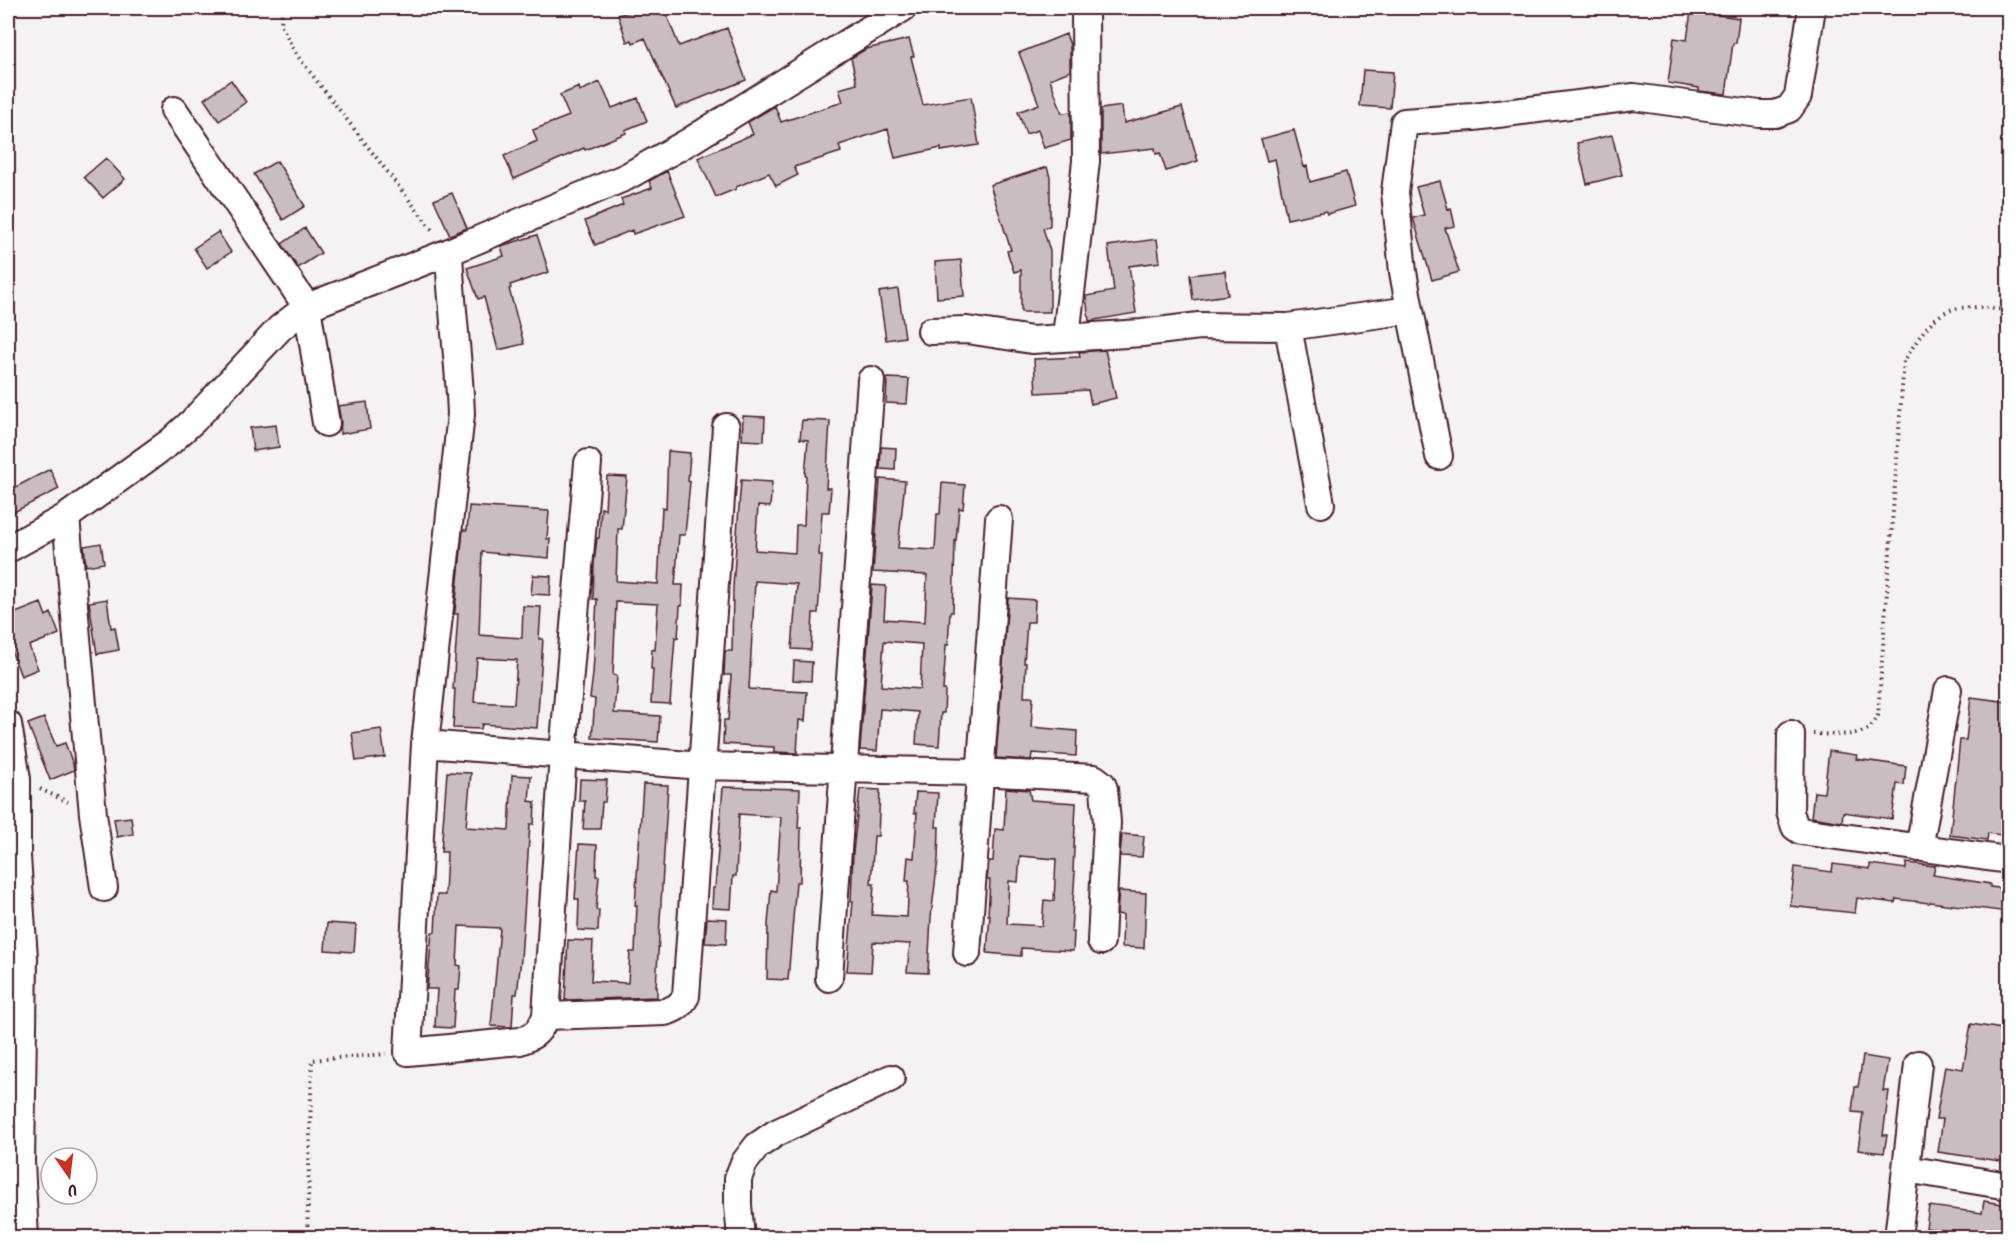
<svg xmlns="http://www.w3.org/2000/svg" width="2016" height="1245" viewBox="0 0 2016 1245" font-family="Kalam,sans-serif">
<rect width="100%" height="100%" fill="#f4f2f2"/>
<filter id="ink" filterUnits="userSpaceOnUse"><feTurbulence type="fractalNoise" baseFrequency=".0167" numOctaves="2"/><feDisplacementMap in="SourceGraphic" scale="12" xChannelSelector="R" yChannelSelector="G"/><feConvolveMatrix kernelMatrix="1 2 1 2 8 2 1 2 1" color-interpolation-filters="sRGB"/></filter>
<g filter="url(#ink)">
<path fill="#cabdc1" stroke="#4a1f2b" stroke-width="1.5" fill-rule="evenodd" d="M 641,8 L 664,8 L 679,46 L 727,28 L 746,80 L 676,108 L 645,38 L 633,43 L 632,40 L 627,42 L 618,15 Z
M 1691,11 L 1739,18 L 1736,43 L 1733,43 L 1726,94 L 1699,91 L 1699,88 L 1668,83 L 1674,38 L 1687,40 Z
M 1066,34 L 1070,45 L 1070,71 L 1050,79 L 1062,113 L 1071,112 L 1071,140 L 1044,148 L 1038,130 L 1026,134 L 1018,112 L 1039,104 L 1019,53 Z
M 909,39 L 914,56 L 911,57 L 923,105 L 971,97 L 979,145 L 941,151 L 941,148 L 895,158 L 888,129 L 839,145 L 841,152 L 794,167 L 798,175 L 776,186 L 769,173 L 736,187 L 736,189 L 716,197 L 698,158 L 753,134 L 748,122 L 775,106 L 781,122 L 843,102 L 839,89 L 857,84 L 851,58 L 866,49 Z
M 1363,70 L 1393,72 L 1390,108 L 1360,106 Z
M 231,80 L 246,102 L 219,121 L 204,99 Z
M 600,82 L 612,108 L 638,98 L 647,121 L 625,130 L 626,133 L 585,150 L 584,148 L 514,179 L 504,156 L 537,141 L 533,130 L 569,116 L 560,95 L 579,87 L 580,91 Z
M 1122,106 L 1124,123 L 1182,107 L 1198,161 L 1166,171 L 1160,153 L 1156,154 L 1155,148 L 1101,154 L 1101,109 Z
M 1294,130 L 1304,167 L 1307,166 L 1310,182 L 1346,172 L 1355,206 L 1327,214 L 1326,211 L 1287,219 L 1275,159 L 1267,161 L 1261,139 Z
M 1612,135 L 1622,175 L 1587,184 L 1577,143 Z
M 106,158 L 125,179 L 103,198 L 84,177 Z
M 277,161 L 305,206 L 283,220 L 254,174 Z
M 1047,167 L 1050,177 L 1050,226 L 1043,228 L 1050,251 L 1050,312 L 1021,312 L 1021,270 L 1014,272 L 1007,251 L 1011,250 L 990,185 Z
M 667,171 L 685,216 L 633,234 L 632,230 L 595,245 L 585,221 L 623,205 L 621,199 L 652,188 L 649,181 Z
M 1440,181 L 1448,209 L 1451,208 L 1455,226 L 1445,228 L 1459,272 L 1432,280 L 1413,218 L 1424,215 L 1416,187 Z
M 452,193 L 467,228 L 450,235 L 434,200 Z
M 305,228 L 321,253 L 298,268 L 282,244 Z
M 218,232 L 231,252 L 207,268 L 194,248 Z
M 537,235 L 549,272 L 510,285 L 511,288 L 509,289 L 524,344 L 498,350 L 484,297 L 478,299 L 467,268 L 504,256 L 501,246 Z
M 1157,239 L 1160,262 L 1129,266 L 1136,313 L 1089,321 L 1086,296 L 1114,291 L 1108,246 Z
M 961,260 L 964,296 L 937,298 L 935,262 Z
M 1225,271 L 1228,295 L 1193,300 L 1190,275 Z
M 898,289 L 905,337 L 886,340 L 879,292 Z
M 1105,350 L 1116,398 L 1091,404 L 1088,390 L 1036,393 L 1034,359 L 1080,357 L 1079,352 Z
M 887,378 L 909,379 L 907,404 L 886,403 Z
M 367,402 L 370,429 L 340,434 L 341,421 L 338,406 Z
M 743,416 L 765,417 L 764,441 L 742,440 Z
M 802,420 L 830,421 L 826,488 L 831,488 L 829,512 L 822,512 L 819,555 L 822,555 L 820,585 L 818,613 L 813,613 L 811,650 L 792,649 L 797,584 L 755,581 L 749,689 L 807,692 L 805,721 L 799,720 L 797,753 L 774,752 L 774,747 L 723,744 L 724,720 L 728,720 L 731,675 L 724,675 L 725,651 L 732,651 L 733,587 L 741,480 L 772,482 L 770,507 L 758,506 L 755,550 L 795,553 L 796,525 L 804,525 L 806,476 L 805,475 L 808,440 L 800,439 Z
M 276,425 L 279,447 L 253,451 L 250,428 Z
M 881,447 L 896,448 L 895,470 L 880,469 Z
M 668,451 L 690,453 L 688,481 L 690,482 L 685,535 L 679,535 L 675,585 L 683,585 L 682,606 L 680,606 L 678,638 L 675,637 L 670,704 L 651,703 L 653,669 L 651,669 L 652,649 L 655,650 L 658,604 L 616,602 L 613,675 L 617,676 L 614,713 L 660,716 L 658,742 L 592,738 L 595,699 L 590,698 L 593,674 L 597,599 L 593,599 L 594,563 L 597,538 L 599,538 L 601,508 L 605,509 L 607,476 L 627,477 L 622,529 L 618,529 L 616,581 L 658,584 L 662,508 L 666,509 Z
M 50,469 L 59,489 L 8,515 L 8,491 Z
M 880,479 L 905,481 L 898,548 L 935,550 L 937,514 L 940,514 L 942,483 L 965,485 L 963,509 L 959,508 L 956,541 L 955,541 L 953,612 L 950,612 L 948,645 L 946,645 L 943,690 L 945,690 L 944,713 L 941,713 L 939,746 L 916,744 L 918,712 L 880,709 L 877,751 L 860,750 L 872,585 L 886,586 L 884,619 L 925,622 L 927,575 L 873,572 ZM 884,641 L 922,644 L 920,689 L 881,686 Z
M 469,506 L 549,511 L 547,539 L 550,539 L 549,558 L 482,552 L 479,635 L 522,638 L 523,606 L 541,607 L 539,639 L 543,639 L 537,728 L 482,724 L 481,729 L 453,728 L 455,689 L 453,689 L 458,614 L 454,614 L 455,611 L 463,530 L 467,530 ZM 477,658 L 517,660 L 514,704 L 474,702 Z
M 101,543 L 104,563 L 86,566 L 84,546 Z
M 533,575 L 551,576 L 550,595 L 531,594 Z
M 1008,598 L 1035,600 L 1034,622 L 1027,622 L 1024,663 L 1026,663 L 1024,697 L 1033,697 L 1031,727 L 1077,731 L 1076,756 L 1032,753 L 1031,760 L 996,758 Z
M 107,599 L 111,628 L 115,627 L 119,650 L 97,654 L 89,602 Z
M 41,603 L 46,616 L 51,613 L 59,634 L 29,646 L 38,669 L 21,676 L 8,642 L 8,616 Z
M 794,661 L 812,662 L 811,681 L 793,680 Z
M 1971,697 L 2008,702 L 2008,836 L 1988,833 L 1987,840 L 1950,835 L 1960,740 L 1966,740 Z
M 44,718 L 56,746 L 65,743 L 73,764 L 74,770 L 50,780 L 28,724 Z
M 381,729 L 385,757 L 356,761 L 352,733 Z
M 1829,751 L 1857,755 L 1856,759 L 1906,766 L 1904,785 L 1897,784 L 1892,819 L 1843,812 L 1842,822 L 1811,817 L 1814,792 L 1824,793 Z
M 447,772 L 471,773 L 466,827 L 509,830 L 512,775 L 531,776 L 529,801 L 535,802 L 534,824 L 530,824 L 521,959 L 517,994 L 514,994 L 512,1027 L 491,1026 L 500,928 L 459,926 L 457,965 L 461,966 L 459,990 L 455,990 L 453,1028 L 435,1027 L 437,989 L 427,989 L 432,932 L 435,932 L 437,895 L 445,895 L 447,852 L 441,852 Z
M 580,779 L 607,780 L 605,802 L 602,802 L 600,829 L 583,829 L 585,801 L 579,801 Z
M 643,784 L 668,785 L 656,987 L 657,987 L 657,997 L 565,1000 L 568,940 L 593,941 L 591,981 L 628,983 L 630,952 L 635,952 L 637,906 L 635,906 Z
M 723,787 L 800,789 L 798,828 L 801,828 L 800,882 L 796,882 L 788,980 L 767,979 L 768,924 L 771,890 L 776,891 L 781,817 L 739,814 L 736,876 L 733,876 L 731,909 L 712,908 L 713,888 L 715,888 Z
M 1006,788 L 1029,790 L 1031,800 L 1076,803 L 1073,871 L 1075,872 L 1071,932 L 1074,932 L 1073,951 L 1021,948 L 1021,956 L 987,953 L 990,915 L 988,915 L 990,880 L 987,880 L 989,861 L 993,861 L 995,829 L 1004,830 ZM 1020,856 L 1056,859 L 1054,901 L 1044,900 L 1042,926 L 1007,924 L 1009,881 L 1018,882 Z
M 860,789 L 880,790 L 878,836 L 874,836 L 871,884 L 874,884 L 872,915 L 907,917 L 909,881 L 906,881 L 908,857 L 914,858 L 917,813 L 914,813 L 916,792 L 938,793 L 936,827 L 939,827 L 938,859 L 931,917 L 928,973 L 907,972 L 910,944 L 873,942 L 871,972 L 847,971 L 853,901 L 851,901 L 853,852 Z
M 131,817 L 133,834 L 117,837 L 114,819 Z
M 1122,834 L 1144,836 L 1142,857 L 1120,856 Z
M 579,844 L 597,845 L 596,876 L 599,876 L 596,910 L 599,910 L 598,931 L 578,930 L 579,899 L 575,899 Z
M 1906,863 L 1935,866 L 1933,875 L 1990,884 L 1990,887 L 2008,889 L 2008,912 L 1930,902 L 1929,903 L 1896,899 L 1895,903 L 1857,898 L 1855,913 L 1790,906 L 1795,867 L 1832,872 L 1833,864 L 1870,869 L 1870,864 L 1906,869 Z
M 1119,891 L 1146,893 L 1144,948 L 1122,947 L 1123,915 L 1117,914 Z
M 707,918 L 727,919 L 726,944 L 705,943 Z
M 327,923 L 356,925 L 354,952 L 325,950 Z
M 1971,1024 L 2008,1030 L 2008,1149 L 2007,1162 L 1938,1152 L 1943,1119 L 1936,1119 L 1945,1066 L 1963,1069 Z
M 1863,1056 L 1888,1060 L 1883,1091 L 1889,1091 L 1883,1135 L 1887,1135 L 1884,1153 L 1858,1150 L 1863,1113 L 1852,1112 L 1855,1087 L 1858,1087 Z
M 1984,1201 L 2008,1205 L 2008,1238 L 1977,1238 L 1978,1235 L 1926,1228 L 1929,1206 L 1982,1213 Z"/>
<g fill="none" stroke-linecap="round" stroke-linejoin="round">
<g stroke="#4a1f2b" stroke-width="30">
<path id="minor" d="M 174,110 L 307,307 L 326,423
M 449,252 C 451,306 459,360 461,414 L 425,744 L 408,1052 L 520,1041 C 535,1036 540,1031 546,1016 L 563,754 L 588,463
M 1410,310 L 1439,456
M 1288,327 L 1321,504
M 931,331 L 967,330 L 1032,340 L 1142,333 L 1199,326 L 1288,327 L 1410,310 L 1403,272 L 1395,192 L 1404,122 L 1473,117 L 1634,97 L 1759,114 L 1775,114 L 1789,109 L 1798,96 L 1812,8
M 1066,337 L 1086,161 L 1085,8
M 66,517 L 93,814 L 104,888
M 8,549 L 66,517 L 170,442 L 193,421 L 280,328 L 307,307 L 449,252 L 626,177 L 690,141 L 903,8
M 8,724 L 17,779 L 17,857 L 24,958 L 21,1162 L 25,1238
M 1791,734 L 1790,812 L 1795,827 L 1801,831 L 2008,860
M 425,744 L 702,766 L 979,772 L 1094,778 L 1102,784 L 1104,789 L 1107,822 L 1101,941
M 1919,848 L 1948,690
M 967,953 L 999,519
M 829,978 L 871,380
M 546,1016 L 665,1012 C 676,1009 681,1005 686,996 L 726,427
M 1906,1169 L 2008,1186
M 741,1238 L 738,1205 L 738,1178 L 744,1163 L 757,1146 L 776,1133 L 891,1078
M 1898,1238 L 1918,1064"/>
</g>
<path stroke="#4a1f2b" stroke-width="4" stroke-dasharray="1.5 4.5" stroke-linecap="butt" d="M 282,8 L 281,25 L 296,54 L 434,232
M 1813,734 C 1829,734 1851,737 1866,730 C 1872,727 1875,721 1878,715 L 1904,361 C 1918,340 1932,310 1961,308 C 1976,306 1993,309 2008,310
M 40,789 L 68,802
M 307,1238 L 312,1060 L 386,1054"/>
<use href="#minor" stroke="#fff" stroke-width="26"/>
</g>
</g>
<rect width="2016" height="1245" fill="none" stroke="#fff" stroke-width="30"/>
<rect x="15" y="15" width="1986" height="1215" fill="none" stroke="#4a1f2b" stroke-width="2" filter="url(#ink)"/>
<g transform="translate(69 1176) rotate(166)"><circle r="28" fill="#ffffff" stroke="#b7a5aa" stroke-width="1.5"/>
<path d="M0-4.5L10 22L0 15L-10 22Z" fill="#c8321e"/>
<text y="-9" font-size="16" font-weight="bold" text-anchor="middle" fill="#4a1f2b">U</text>
</g>
</svg>
